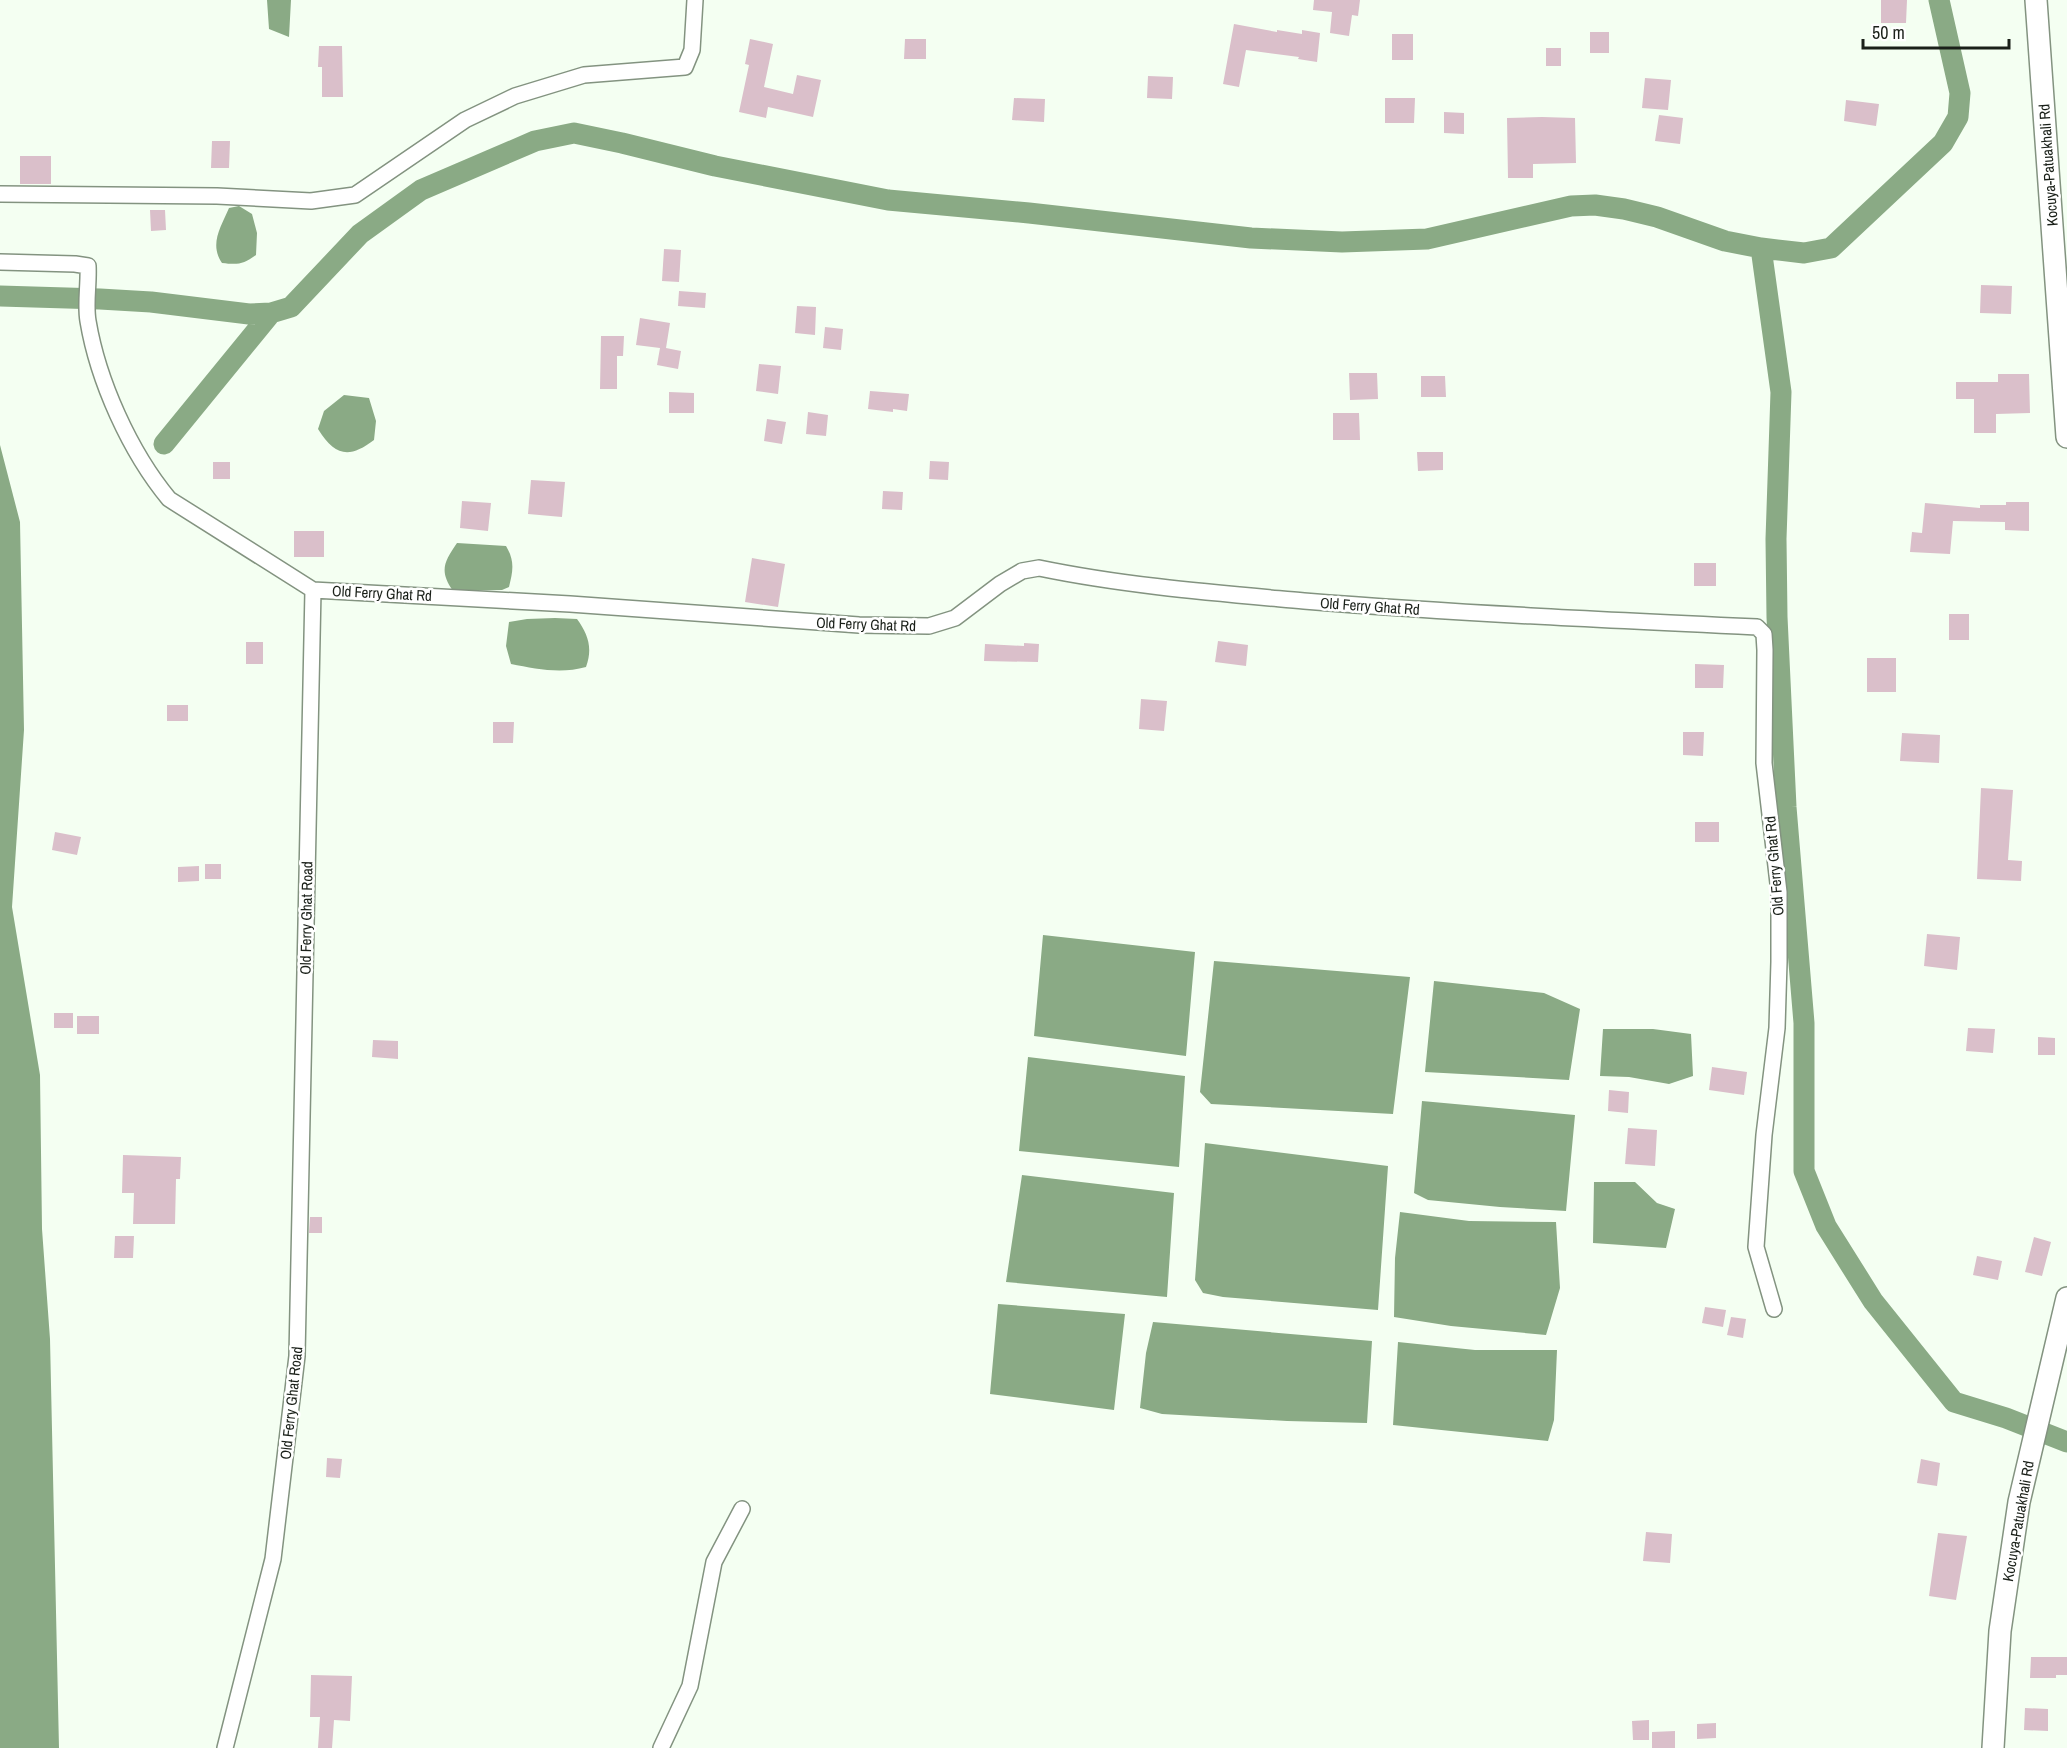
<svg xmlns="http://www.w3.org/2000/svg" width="2067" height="1748" viewBox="0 0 2067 1748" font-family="'Archivo Narrow',sans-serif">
<rect width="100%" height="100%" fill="#f4fff2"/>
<path fill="#8aaa85" d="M 267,0 L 291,0 L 289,37 L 269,29 Z
M 239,206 L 252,214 L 257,233 L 256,255 C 243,264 239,265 222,263 C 209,244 221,227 229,208 Z
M 344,395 L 369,398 L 376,421 L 374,440 C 349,459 335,456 318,429 L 324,411 Z
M 0,445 L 20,522 L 24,730 L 12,907 L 40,1075 L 42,1229 L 50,1339 L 59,1748 L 0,1748 Z
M 457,543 L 506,546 C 515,561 513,571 509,587 L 502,590 L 453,591 C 439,571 444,562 457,543 Z
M 555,618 L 577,619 C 588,634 593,648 586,667 C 561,674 536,669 511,664 L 506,646 L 509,622 L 527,619 Z
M 1043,935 L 1195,952 L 1186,1056 L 1034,1036 Z
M 1214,961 L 1410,977 L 1393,1114 L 1211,1104 L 1200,1092 Z
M 1434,981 L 1544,993 L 1580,1009 L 1569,1080 L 1425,1072 Z
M 1603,1029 L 1653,1029 L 1691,1034 L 1693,1076 L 1669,1084 L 1629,1077 L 1600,1076 Z
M 1028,1057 L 1185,1076 L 1179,1167 L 1019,1151 Z
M 1422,1101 L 1575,1115 L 1566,1211 L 1500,1207 L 1428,1200 L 1414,1193 Z
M 1205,1143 L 1388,1166 L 1378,1310 L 1223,1297 L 1203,1293 L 1195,1280 Z
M 1022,1175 L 1174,1193 L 1167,1297 L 1006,1282 Z
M 1594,1182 L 1635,1182 L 1657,1203 L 1675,1209 L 1666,1248 L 1593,1243 Z
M 1400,1212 L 1469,1221 L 1556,1222 L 1560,1288 L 1546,1335 L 1451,1326 L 1394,1317 L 1395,1258 Z
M 998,1304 L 1125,1314 L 1114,1410 L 990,1394 Z
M 1153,1322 L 1372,1341 L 1367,1423 L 1287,1421 L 1162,1414 L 1140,1408 L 1146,1353 Z
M 1398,1342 L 1475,1350 L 1557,1350 L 1554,1420 L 1548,1441 L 1393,1425 Z"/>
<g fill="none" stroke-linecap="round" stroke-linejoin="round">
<path stroke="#8aaa85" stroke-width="21" d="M 1761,248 L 1804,253 L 1831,248 L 1943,143 L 1958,117 L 1960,93 L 1939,0
M 0,296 L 100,299 L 151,302 L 249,314 L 271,313 L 291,307 L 360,234 L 421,190 L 535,141 L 574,133 L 622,143 L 715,166 L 888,200 L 1029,213 L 1251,238 L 1342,242 L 1427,239 L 1571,206 L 1595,205 L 1624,209 L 1657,217 L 1725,241 L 1761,248 L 1781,392 L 1776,539 L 1777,617 L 1786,807 L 1804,1023 L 1804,1171 L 1826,1226 L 1873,1301 L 1954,1402 L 2006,1418 L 2067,1442
M 164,444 L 271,313"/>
</g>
<path fill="#dabfca" d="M 1314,0 L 1360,0 L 1358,16 L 1352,15 L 1349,36 L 1330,33 L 1332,12 L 1313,10 Z
M 1881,0 L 1907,0 L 1906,23 L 1881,23 Z
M 1234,24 L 1277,32 L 1277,30 L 1302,34 L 1302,30 L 1320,33 L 1317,62 L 1298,59 L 1299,57 L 1246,50 L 1239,87 L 1223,84 Z
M 1590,32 L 1609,32 L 1609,53 L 1590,53 Z
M 1392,34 L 1413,34 L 1413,60 L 1392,60 Z
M 750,39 L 773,44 L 764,87 L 793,94 L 797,75 L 821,80 L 813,117 L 768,107 L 766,118 L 739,112 L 749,65 L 745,64 Z
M 905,39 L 926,39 L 926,59 L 904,59 Z
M 319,46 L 342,46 L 343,97 L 322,97 L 322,67 L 318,67 Z
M 1546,48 L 1561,48 L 1561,66 L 1546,66 Z
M 1148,76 L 1173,77 L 1172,99 L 1147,98 Z
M 1645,78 L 1671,80 L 1668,110 L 1642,108 Z
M 1014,98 L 1045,99 L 1044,122 L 1012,120 Z
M 1385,98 L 1415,98 L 1414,123 L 1385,123 Z
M 1846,100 L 1879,104 L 1876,126 L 1844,121 Z
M 1444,112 L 1464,113 L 1464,134 L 1444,133 Z
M 1659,115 L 1683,118 L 1680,144 L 1655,141 Z
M 1542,117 L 1575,118 L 1576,163 L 1533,164 L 1533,178 L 1508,178 L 1507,118 Z
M 212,141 L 230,141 L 229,168 L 211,168 Z
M 20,156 L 51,156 L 51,184 L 20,184 Z
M 150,210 L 165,210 L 166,230 L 151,231 Z
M 664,249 L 681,250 L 679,282 L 662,281 Z
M 1981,285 L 2012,286 L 2011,314 L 1980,313 Z
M 679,291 L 706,293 L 705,308 L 678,306 Z
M 797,306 L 816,307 L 815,335 L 795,333 Z
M 640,318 L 670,323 L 666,348 L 681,351 L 678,369 L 657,365 L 660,348 L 636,345 Z
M 825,327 L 843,329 L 841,350 L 823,348 Z
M 601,336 L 624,336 L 623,356 L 617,356 L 617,389 L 600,389 Z
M 759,364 L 781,366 L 778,394 L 756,391 Z
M 1349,373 L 1377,373 L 1378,399 L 1350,400 Z
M 1998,374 L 2029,374 L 2030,413 L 1996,414 L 1996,433 L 1974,433 L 1974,399 L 1956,399 L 1956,382 L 1998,382 Z
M 1421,376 L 1445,376 L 1446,397 L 1421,397 Z
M 870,391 L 909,394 L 907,411 L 893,409 L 893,412 L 868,409 Z
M 669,392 L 694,393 L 694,413 L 669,413 Z
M 808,412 L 828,415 L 826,436 L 806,434 Z
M 1333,413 L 1359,413 L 1360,440 L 1333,440 Z
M 767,419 L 786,422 L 782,444 L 764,441 Z
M 1417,452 L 1443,452 L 1443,470 L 1418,471 Z
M 930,461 L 949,462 L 948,480 L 929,479 Z
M 213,462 L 230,462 L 230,479 L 213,479 Z
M 531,480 L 565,482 L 562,517 L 528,514 Z
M 883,491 L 903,492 L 902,510 L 882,509 Z
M 462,501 L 491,503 L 488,531 L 460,528 Z
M 2006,502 L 2029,502 L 2029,531 L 2005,530 L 2005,522 L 1953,521 L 1950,554 L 1910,552 L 1912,532 L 1922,533 L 1925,503 L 1980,508 L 1980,505 L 2006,505 Z
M 294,531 L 324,531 L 324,557 L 294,557 Z
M 752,558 L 785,564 L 778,607 L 745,602 Z
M 1694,563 L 1716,563 L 1716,586 L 1694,586 Z
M 1949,614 L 1969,614 L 1969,640 L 1949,640 Z
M 1218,641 L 1248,645 L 1246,666 L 1215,662 Z
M 246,642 L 263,642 L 263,664 L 246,664 Z
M 1024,643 L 1039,644 L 1038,662 L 984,661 L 985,644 L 1024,646 Z
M 1867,658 L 1896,658 L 1896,692 L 1867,692 Z
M 1695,664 L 1724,665 L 1723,688 L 1695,688 Z
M 1141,699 L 1167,701 L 1164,731 L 1139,729 Z
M 167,705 L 188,705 L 188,721 L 167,721 Z
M 493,722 L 514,722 L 513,743 L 493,743 Z
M 1683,732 L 1704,732 L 1703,756 L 1683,755 Z
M 1902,733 L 1940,735 L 1939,763 L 1900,761 Z
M 1981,788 L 2013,790 L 2008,860 L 2022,861 L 2021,881 L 1977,879 Z
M 1695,822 L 1719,822 L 1719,842 L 1695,842 Z
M 55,832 L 81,837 L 77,855 L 52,850 Z
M 205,864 L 221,864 L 221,879 L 205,879 Z
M 199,866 L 199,881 L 178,882 L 178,867 Z
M 1927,934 L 1960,937 L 1957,970 L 1924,966 Z
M 54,1013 L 73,1013 L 73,1028 L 54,1028 Z
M 77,1016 L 99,1016 L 99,1034 L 77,1034 Z
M 1968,1028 L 1995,1029 L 1993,1053 L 1966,1051 Z
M 2038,1037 L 2055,1038 L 2055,1055 L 2038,1055 Z
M 373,1040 L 398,1041 L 398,1059 L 372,1057 Z
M 1712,1067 L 1747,1072 L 1744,1095 L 1709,1090 Z
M 1609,1090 L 1629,1092 L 1628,1113 L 1608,1111 Z
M 1628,1128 L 1657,1130 L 1655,1166 L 1625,1164 Z
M 123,1155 L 181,1157 L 180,1179 L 176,1179 L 175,1224 L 133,1224 L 134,1193 L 122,1193 Z
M 310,1217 L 322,1217 L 322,1233 L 309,1233 Z
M 115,1236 L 134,1236 L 133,1258 L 114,1258 Z
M 2034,1237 L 2051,1242 L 2042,1276 L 2025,1272 Z
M 1977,1256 L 2002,1261 L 1998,1280 L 1973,1275 Z
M 1705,1307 L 1726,1310 L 1723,1327 L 1702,1323 Z
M 1731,1317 L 1746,1319 L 1743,1338 L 1727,1335 Z
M 327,1458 L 342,1459 L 340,1478 L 326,1477 Z
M 1921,1459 L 1940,1463 L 1937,1486 L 1917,1483 Z
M 1646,1532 L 1672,1534 L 1670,1563 L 1643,1561 Z
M 1938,1533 L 1967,1536 L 1956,1600 L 1929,1596 Z
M 2031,1657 L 2067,1657 L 2067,1675 L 2056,1675 L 2056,1678 L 2030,1678 Z
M 311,1675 L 352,1676 L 350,1721 L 334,1720 L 332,1748 L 318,1748 L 320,1717 L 310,1717 Z
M 2025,1708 L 2048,1709 L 2048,1731 L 2024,1730 Z
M 1649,1720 L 1649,1740 L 1633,1740 L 1632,1721 Z
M 1716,1723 L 1716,1738 L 1697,1739 L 1697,1724 Z
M 1675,1731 L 1675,1748 L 1652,1748 L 1652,1732 Z"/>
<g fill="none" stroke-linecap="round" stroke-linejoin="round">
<g stroke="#839380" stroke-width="18">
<path id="minor" d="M 0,194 L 217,196 L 311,201 L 355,195 L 465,120 L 515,96 L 584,75 L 685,67 L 692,50 L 695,0
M 0,262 L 75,264 L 88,266 C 89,284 85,304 88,321 C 98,381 130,452 169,499 L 313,590 L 570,604 L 859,625 L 929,626 L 955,618 L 1000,584 L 1022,571 L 1039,568 C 1126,586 1216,593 1304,601 C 1455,613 1606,620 1757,627 L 1764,634 L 1765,650 L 1764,763 L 1779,892 L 1779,962 L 1777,1028 L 1764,1135 L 1756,1247 L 1774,1309
M 225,1748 L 273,1559 L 297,1356 L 313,590
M 661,1748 L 690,1686 L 714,1562 L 742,1509"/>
</g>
<g stroke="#839380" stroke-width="24">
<path id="secondary" d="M 2036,0 L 2067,437
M 1993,1748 L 2000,1631 L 2019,1502 L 2067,1298"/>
</g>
<use href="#minor" stroke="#fff" stroke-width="15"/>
<use href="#secondary" stroke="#fff" stroke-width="21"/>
</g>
<g text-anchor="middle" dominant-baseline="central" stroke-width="5" stroke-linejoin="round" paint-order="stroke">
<g font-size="15" fill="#1a2019" stroke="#fff">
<text transform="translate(2048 165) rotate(-94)">Kocuya-Patuakhali Rd</text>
<text transform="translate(382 593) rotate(3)">Old Ferry Ghat Rd</text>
<text transform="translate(1370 606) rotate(4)">Old Ferry Ghat Rd</text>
<text transform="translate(866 624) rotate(2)">Old Ferry Ghat Rd</text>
<text transform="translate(1774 866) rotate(-95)">Old Ferry Ghat Rd</text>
<text transform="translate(306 918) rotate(-89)">Old Ferry Ghat Road</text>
<text transform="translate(291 1403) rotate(-84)">Old Ferry Ghat Road</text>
<text transform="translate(2018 1521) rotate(-80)">Kocuya-Patuakhali Rd</text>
</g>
</g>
<path d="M1863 39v9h146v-9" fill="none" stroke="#1a2019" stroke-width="3"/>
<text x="1872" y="39" font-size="18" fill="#1a2019" stroke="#ffffff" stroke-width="4.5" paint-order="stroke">50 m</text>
</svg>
